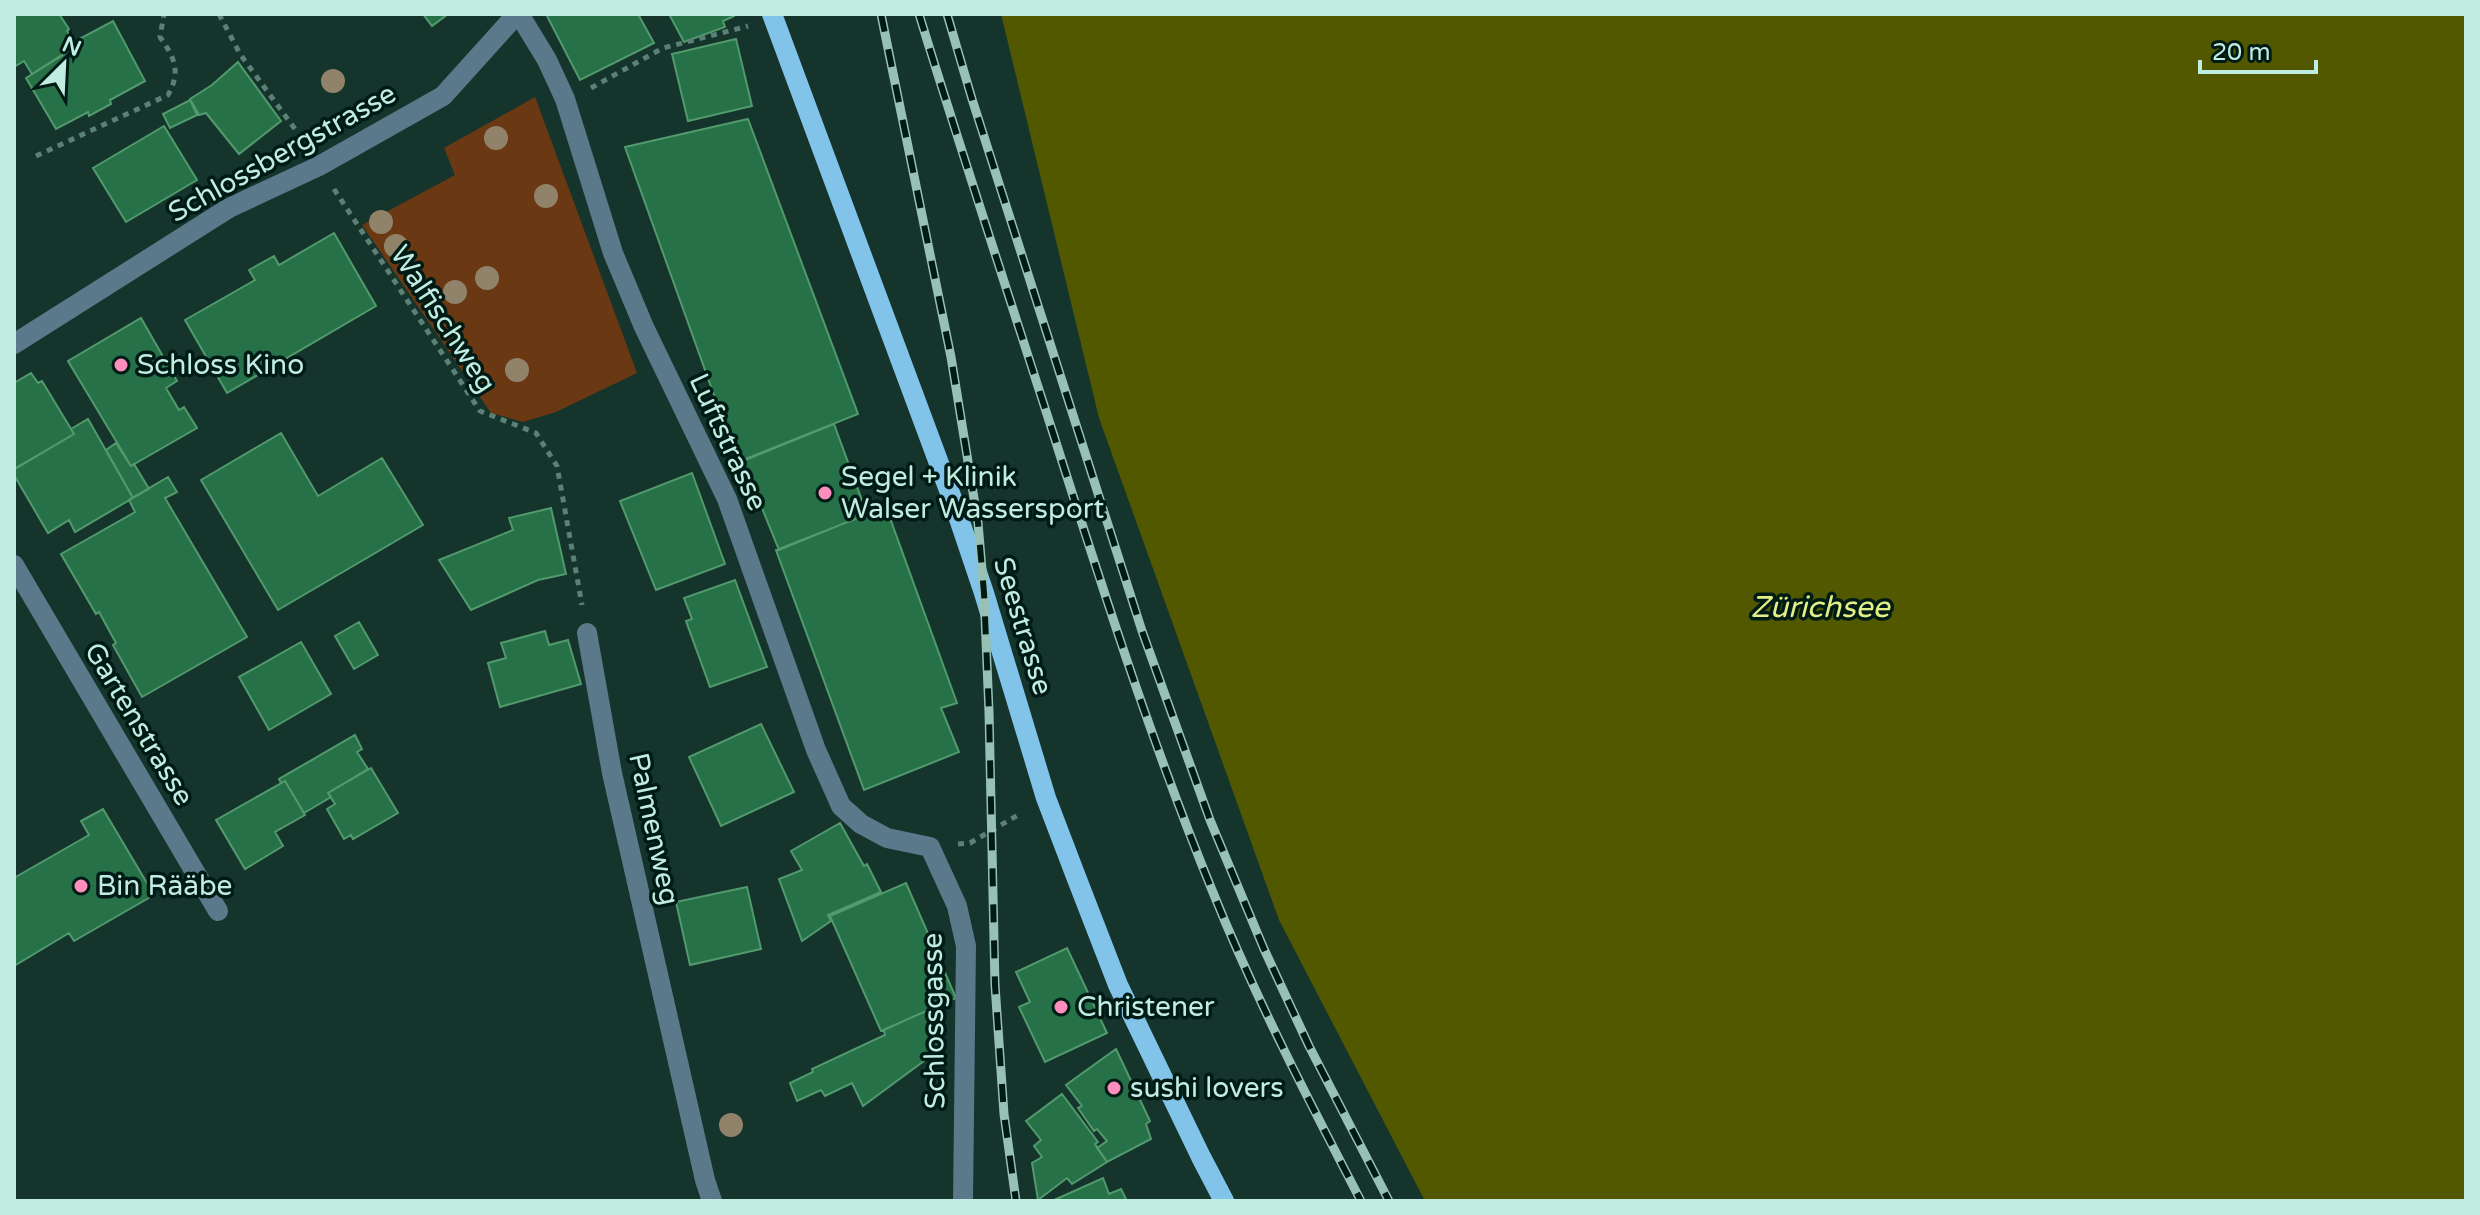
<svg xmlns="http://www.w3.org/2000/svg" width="2480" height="1215" viewBox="0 0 2480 1215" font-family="'Varela Round',sans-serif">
<rect width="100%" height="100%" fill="#15342c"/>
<path fill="#6a3913" d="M 535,97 L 637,373 L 556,412 L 523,422 L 491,413 L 362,225 L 455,175 L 444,148 Z"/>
<path fill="#515800" d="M 1001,14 L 2466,14 L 2466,1201 L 1425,1201 L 1279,920 L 1099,418 Z"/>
<path fill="#267147" stroke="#529a6d" stroke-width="2" d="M 14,14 L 59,14 L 69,29 L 67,31 L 76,46 L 32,74 L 24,61 L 14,67 Z
M 423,14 L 448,14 L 432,26 Z
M 546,14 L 638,14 L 654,43 L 580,80 Z
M 669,14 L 734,14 L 734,16 L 723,21 L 725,27 L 684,42 Z
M 113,21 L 145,81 L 110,100 L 111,104 L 89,116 L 88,112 L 56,129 L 26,78 L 84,42 L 81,38 Z
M 736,39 L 752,106 L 688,121 L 672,54 Z
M 238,62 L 281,121 L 239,154 L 206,113 L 199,115 L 190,99 L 212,85 Z
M 190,100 L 197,115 L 170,128 L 163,114 Z
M 748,119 L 858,414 L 738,462 L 625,147 Z
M 164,126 L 197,180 L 126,222 L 93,168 Z
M 334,233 L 376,306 L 227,393 L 185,320 L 255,280 L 249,270 L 274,256 L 279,265 Z
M 141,318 L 177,381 L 166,388 L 179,410 L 184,407 L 197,428 L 131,466 L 68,361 Z
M 31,373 L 38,383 L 42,381 L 74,434 L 15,469 L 14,383 Z
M 88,419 L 133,498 L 75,532 L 69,520 L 48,533 L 14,475 L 14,469 L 74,434 L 71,429 Z
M 834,424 L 867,514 L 779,550 L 743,461 Z
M 281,433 L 318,496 L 382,458 L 423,525 L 278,610 L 201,480 Z
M 116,443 L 131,466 L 134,464 L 149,489 L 133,498 L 106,450 Z
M 692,473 L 725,564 L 656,590 L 620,501 Z
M 168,477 L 177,492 L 165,498 L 247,637 L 142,697 L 113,645 L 116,643 L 99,612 L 96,614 L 61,554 L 135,512 L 129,500 Z
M 886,507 L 957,703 L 941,708 L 959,752 L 864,790 L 776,550 Z
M 551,508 L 566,574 L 538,580 L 471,610 L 439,560 L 513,530 L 509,518 Z
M 735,580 L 767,667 L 710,687 L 686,621 L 692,619 L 684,598 Z
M 359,622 L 378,655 L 354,669 L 335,636 Z
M 545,631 L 549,645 L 568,640 L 581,684 L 500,707 L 488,663 L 506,658 L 501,643 Z
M 301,642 L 331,694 L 269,730 L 239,677 Z
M 761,724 L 794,792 L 721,826 L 689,757 Z
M 355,735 L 362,749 L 357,752 L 368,769 L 328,793 L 331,797 L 304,813 L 285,781 L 281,783 L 279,779 Z
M 371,768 L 398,813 L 353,839 L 351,835 L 344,839 L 327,809 L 335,804 L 328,793 Z
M 285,781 L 305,815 L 275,832 L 283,846 L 245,869 L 216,820 Z
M 103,809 L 154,895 L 74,941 L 69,933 L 14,966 L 14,878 L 89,835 L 81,821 Z
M 840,823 L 864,866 L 867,864 L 881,892 L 828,915 L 831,921 L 802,941 L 779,879 L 802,870 L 791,851 Z
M 906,883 L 956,998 L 881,1031 L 830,916 Z
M 747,887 L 761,949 L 690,965 L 676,902 Z
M 1067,948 L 1107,1033 L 1045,1062 L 1019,1007 L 1030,1002 L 1016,972 Z
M 928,1010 L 943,1047 L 863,1106 L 852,1083 L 825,1096 L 821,1090 L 797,1101 L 790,1083 L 813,1072 L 812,1069 L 885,1035 L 884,1030 Z
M 1116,1049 L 1150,1121 L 1146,1124 L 1151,1139 L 1107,1162 L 1097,1148 L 1107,1141 L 1097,1129 L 1094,1131 L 1078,1108 L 1082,1106 L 1066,1085 Z
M 1062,1094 L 1098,1142 L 1095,1144 L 1107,1162 L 1072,1184 L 1067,1178 L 1038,1200 L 1032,1163 L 1042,1157 L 1034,1146 L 1041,1140 L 1026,1121 Z
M 1103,1178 L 1109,1194 L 1121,1189 L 1127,1201 L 1052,1201 Z"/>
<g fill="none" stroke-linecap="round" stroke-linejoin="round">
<path stroke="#5b8076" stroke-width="5" stroke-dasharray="6 6" stroke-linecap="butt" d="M 219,14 L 240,54 L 303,140
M 591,88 L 663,48 L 748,26
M 36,156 L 168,95 C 181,72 175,58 160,37 L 164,14
M 334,189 L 480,411 L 536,433 L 557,466 L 582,605
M 958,844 L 970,843 L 1020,814"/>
<path stroke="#5a798b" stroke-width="20" d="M 519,14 L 547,60 L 565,99 L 613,253 L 644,327 L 727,499 L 816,750 L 841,806 L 861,824 L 887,838 L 930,847 L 957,906 L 966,946 L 963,1201
M 14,344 L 229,208 L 319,166 L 443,96 L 517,14
M 14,565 L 218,911
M 587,633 L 612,773 L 705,1180 L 712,1201"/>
<path stroke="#82c3e9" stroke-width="20" d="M 772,14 L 953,501 L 984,593 L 1046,798 L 1075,874 L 1118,985 L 1201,1157 L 1224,1201"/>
<g stroke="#98c1b5" stroke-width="9">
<path id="rail" d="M 881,14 L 951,357 L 978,523 L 984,593 L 989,712 L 995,985 L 1004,1114 L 1016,1201
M 919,14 C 962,154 1008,293 1053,433 C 1102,587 1151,741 1212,890 C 1255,997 1308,1099 1361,1201
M 947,14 L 972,99 L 1142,631 L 1210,820 L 1264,949 L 1309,1046 L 1389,1201"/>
</g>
<use href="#rail" stroke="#001b15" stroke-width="6" stroke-dasharray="18" stroke-linecap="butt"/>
</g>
<g fill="#91826a">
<circle cx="333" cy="81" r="12"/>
<circle cx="496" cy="138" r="12"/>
<circle cx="546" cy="196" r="12"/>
<circle cx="381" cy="222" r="12"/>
<circle cx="396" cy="246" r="12"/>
<circle cx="487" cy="278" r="12"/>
<circle cx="455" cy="292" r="12"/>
<circle cx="517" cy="370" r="12"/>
<circle cx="731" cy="1125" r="12"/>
</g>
<g fill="#fe8ebc" stroke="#001b15" stroke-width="3">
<circle cx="121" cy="365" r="8"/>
<circle cx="825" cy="493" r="8"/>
<circle cx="81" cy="886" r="8"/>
<circle cx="1061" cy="1007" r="8"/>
<circle cx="1114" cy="1088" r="8"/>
</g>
<g text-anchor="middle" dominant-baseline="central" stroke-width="7" stroke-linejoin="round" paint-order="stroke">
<g font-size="28" fill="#c0ede0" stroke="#001b15">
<text transform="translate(282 153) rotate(-29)">Schlossbergstrasse</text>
<text transform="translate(443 319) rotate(57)">Walfischweg</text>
<text transform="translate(728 442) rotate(65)">Luftstrasse</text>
<text transform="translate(1023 626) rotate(73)">Seestrasse</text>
<text transform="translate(139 724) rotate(59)">Gartenstrasse</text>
<text transform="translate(654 829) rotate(78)">Palmenweg</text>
<text transform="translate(934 1021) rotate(-91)">Schlossgasse</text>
</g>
<g font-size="28" fill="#c0ede0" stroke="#001b15" text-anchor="start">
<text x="137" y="365">Schloss Kino</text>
<text x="841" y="477">Segel + Klinik<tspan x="841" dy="32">Walser Wassersport</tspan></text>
<text x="97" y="886">Bin Rääbe</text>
<text x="1077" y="1007">Christener</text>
<text x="1130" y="1088">sushi lovers</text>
</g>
<g font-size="30" font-style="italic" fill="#e1ef86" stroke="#001b15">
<text x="1820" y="607">Zürichsee</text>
</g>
</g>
<rect width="2480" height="1215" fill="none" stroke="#c0ede0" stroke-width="32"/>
<g transform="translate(64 64) rotate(24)" stroke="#001b15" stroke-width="6" paint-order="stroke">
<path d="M0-6L14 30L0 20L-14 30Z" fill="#c0ede0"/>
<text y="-12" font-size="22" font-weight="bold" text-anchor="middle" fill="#c0ede0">N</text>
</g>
<path d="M2200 60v12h116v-12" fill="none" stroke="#c0ede0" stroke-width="4"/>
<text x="2212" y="60" font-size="24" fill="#c0ede0" stroke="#001b15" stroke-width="6" paint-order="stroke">20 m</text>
</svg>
